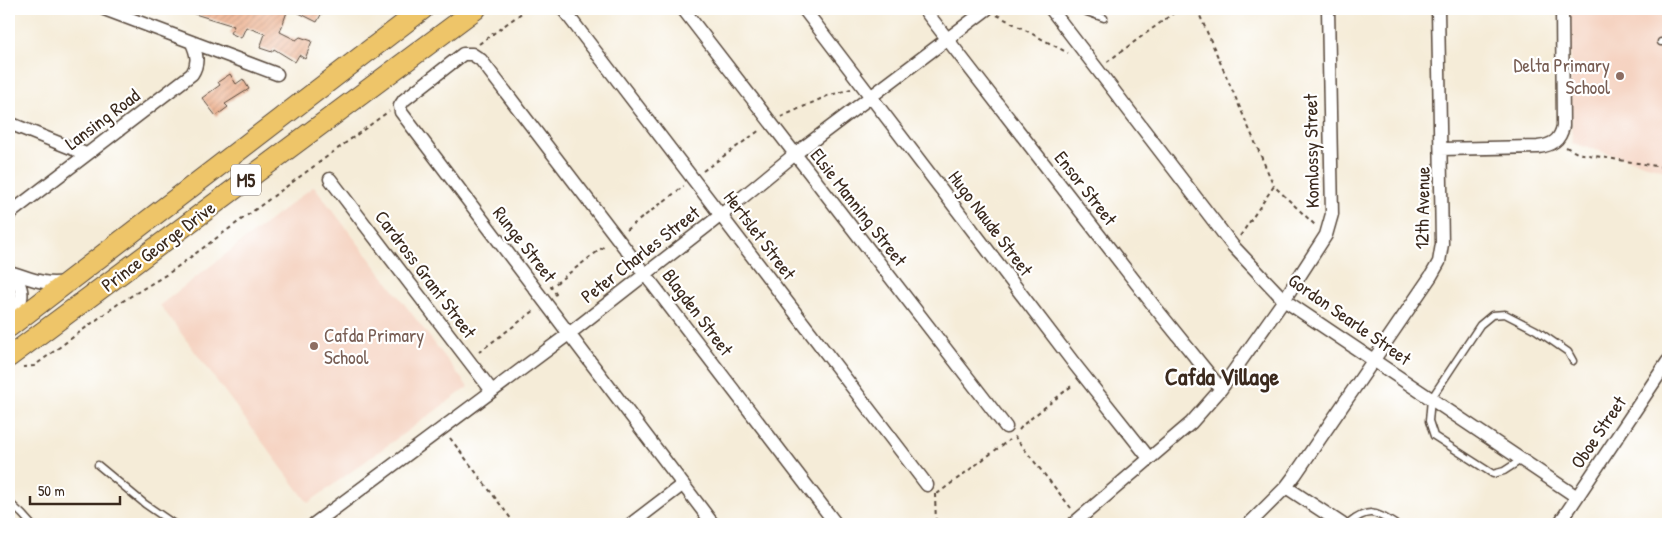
<svg xmlns="http://www.w3.org/2000/svg" width="1677" height="533" viewBox="0 0 1677 533" font-family="'Patrick Hand',sans-serif">
<defs>
<pattern id="building-hatch" width="6" height="6" patternUnits="userSpaceOnUse" patternTransform="scale(1.25)"><rect width="6" height="6" fill="#eaa67f"/><path d="M-1 1l2-2M0 6l6-6M5 7l2-2" fill="none" stroke="#bf8767"/></pattern>
</defs>
<rect width="100%" height="100%" fill="#fff"/>
<filter id="ink" filterUnits="userSpaceOnUse"><feTurbulence type="fractalNoise" baseFrequency=".02" numOctaves="2"/><feDisplacementMap in="SourceGraphic" scale="10" xChannelSelector="R" yChannelSelector="G"/><feConvolveMatrix kernelMatrix="1 2 1 2 8 2 1 2 1" color-interpolation-filters="sRGB"/></filter>
<filter id="wash" filterUnits="userSpaceOnUse"><feTurbulence type="fractalNoise" baseFrequency=".0096" numOctaves="4" result="noise"/><feDisplacementMap in="SourceGraphic" scale="20" xChannelSelector="R" yChannelSelector="G"/><feGaussianBlur stdDeviation="1.12" result="paint"/><feColorMatrix in="noise" values="0 0 0 0 0 0 0 0 0 0 0 0 0 0 0 0 0 1.4 0 .05"/><feComposite in="paint" operator="in"/></filter>
<g filter="url(#wash)">
<rect width="100%" height="100%" fill="#f5ecd8"/>
<path fill="#f5d3c1" d="M 1570,9 L 1668,9 L 1668,171 L 1572,143 Z
M 314,186 L 468,387 L 308,503 L 160,305 Z"/>
<g id="blocks">
<path fill="url(#building-hatch)" d="M 185,9 L 288,9 L 280,32 L 296,40 L 300,37 L 312,41 L 305,59 L 299,55 L 295,62 L 274,49 L 272,52 L 260,48 L 265,34 L 246,27 L 241,38 L 230,33 L 234,26 L 185,11 Z
M 291,9 L 324,9 L 317,22 Z
M 230,74 L 236,84 L 243,79 L 249,89 L 225,104 L 228,107 L 216,116 L 202,98 L 220,85 L 218,82 Z"/>
</g>
</g>
<g filter="url(#ink)">
<use href="#blocks" fill-opacity="0" stroke="#57473a" stroke-width="1"/>
<g fill="none" stroke-linecap="round" stroke-linejoin="round">
<g stroke="#57473a" stroke-width="9">
<path id="service" d="M 1084,9 L 1087,12 L 1104,18
M 1661,42 L 1668,42
M 1521,460 L 1504,471 L 1493,474 L 1434,436 L 1429,421 L 1431,399 L 1480,325 L 1492,315 L 1505,314 L 1536,330 L 1568,352 L 1573,361
M 98,465 L 145,504 L 174,524
M 11,504 L 22,514 L 31,524
M 1348,524 C 1368,508 1374,511 1395,524"/>
</g>
<g stroke="#57473a" stroke-width="15">
<path id="minor" d="M 104,9 L 277,74
M 563,9 L 927,485
M 683,9 L 1006,427
M 804,9 L 1076,366 L 1149,458
M 924,9 L 1154,306 L 1221,389
M 1051,9 L 1233,246 L 1284,300 L 1577,497
M 9,123 L 86,154
M 1441,149 L 1538,147 C 1552,145 1560,141 1563,126 L 1562,9
M 330,179 L 492,391
M 9,214 L 192,74 C 199,63 197,54 192,43
M 9,272 C 28,277 44,286 64,282
M 9,274 C 29,288 21,304 12,322
M 1286,487 L 1342,524
M 314,524 L 570,333 L 721,215 L 795,154 L 987,9
M 631,524 L 682,485
M 713,524 L 401,112 L 400,106 L 404,100 L 463,54 L 472,54 L 481,60 L 836,524
M 1073,524 L 1191,423 L 1221,389 L 1284,300 L 1326,235 L 1332,214 L 1328,9
M 1249,524 L 1286,487 L 1295,475 L 1431,276 L 1439,262 L 1442,244 L 1438,9
M 1559,524 L 1668,361"/>
</g>
<g stroke="#57473a" stroke-width="22">
<path id="primary" d="M 9,327 L 423,9
M 9,357 L 476,9"/>
</g>
<path stroke="#57473a" stroke-width="2" stroke-dasharray="4 4" stroke-linecap="butt" d="M 1197,9 L 1274,186
M 997,15 L 1068,53
M 479,44 L 527,9
M 1107,62 L 1179,9
M 781,117 L 827,96 L 851,89
M 1566,147 L 1577,153 L 1668,168
M 703,171 L 760,130
M 626,230 L 684,186
M 1240,236 L 1274,186 L 1316,226
M 555,295 L 556,294 L 551,287 L 606,245
M 479,352 L 535,310
M 23,367 L 34,366 L 118,304 L 169,273 L 389,111
M 1019,430 L 1024,424 L 1074,384
M 1014,436 L 1071,508
M 450,438 L 515,524
M 935,494 L 936,524
M 937,494 L 1009,440"/>
<use href="#service" stroke="#fff" stroke-width="6"/>
<use href="#minor" stroke="#fff" stroke-width="12"/>
<use href="#primary" stroke="#eec569" stroke-width="20"/>
</g>
</g>
<g fill="#8d6e63" stroke="#fff" stroke-width="2">
<circle cx="1620" cy="76" r="5"/>
<circle cx="314" cy="346" r="5"/>
</g>
<g text-anchor="middle" dominant-baseline="central" stroke-width="4.5" stroke-linejoin="round" paint-order="stroke">
<rect fill="#fff" stroke="#766a62" stroke-width="1" x="231" y="164.5" width="30" height="31" rx="4"/>
<g font-size="18" font-weight="bold" fill="#3b2a1e">
<text x="246" y="180">M5</text>
</g>
<g font-size="19" fill="#785e54" stroke="#fff" text-anchor="end">
<text x="1610" y="65">Delta Primary<tspan x="1610" dy="22">School</tspan></text>
<text x="324" y="335" text-anchor="start">Cafda Primary<tspan x="324" dy="22">School</tspan></text>
</g>
<g font-size="19" fill="#3b2a1e" stroke="#fff">
<text transform="translate(102 119) rotate(-37)">Lansing Road</text>
<text transform="translate(1311 151) rotate(-91)">Komlossy Street</text>
<text transform="translate(1086 188) rotate(52)">Ensor Street</text>
<text transform="translate(859 207) rotate(52)">Elsie Manning Street</text>
<text transform="translate(1422 208) rotate(-89)">12th Avenue</text>
<text transform="translate(991 223) rotate(53)">Hugo Naude Street</text>
<text transform="translate(760 235) rotate(53)">Hertslet Street</text>
<text transform="translate(525 244) rotate(52)">Runge Street</text>
<text transform="translate(158 246) rotate(-37)">Prince George Drive</text>
<text transform="translate(640 254) rotate(-38)">Peter Charles Street</text>
<text transform="translate(426 274) rotate(53)">Cardross Grant Street</text>
<text transform="translate(698 312) rotate(53)">Blagden Street</text>
<text transform="translate(1350 319) rotate(35)">Gordon Searle Street</text>
<text transform="translate(1598 432) rotate(-56)">Oboe Street</text>
</g>
<g font-size="24" font-weight="bold" fill="#3b2a1e" stroke="#fff">
<text x="1222" y="376">Cafda Village</text>
</g>
</g>
<rect width="1677" height="533" fill="none" stroke="#fff" stroke-width="30"/>
<path d="M30 496v8h90v-8" fill="none" stroke="#3b2a1e" stroke-width="2.5"/>
<text x="38" y="496" font-size="15" fill="#3b2a1e" stroke="#ffffff" stroke-width="4" paint-order="stroke">50 m</text>
</svg>
